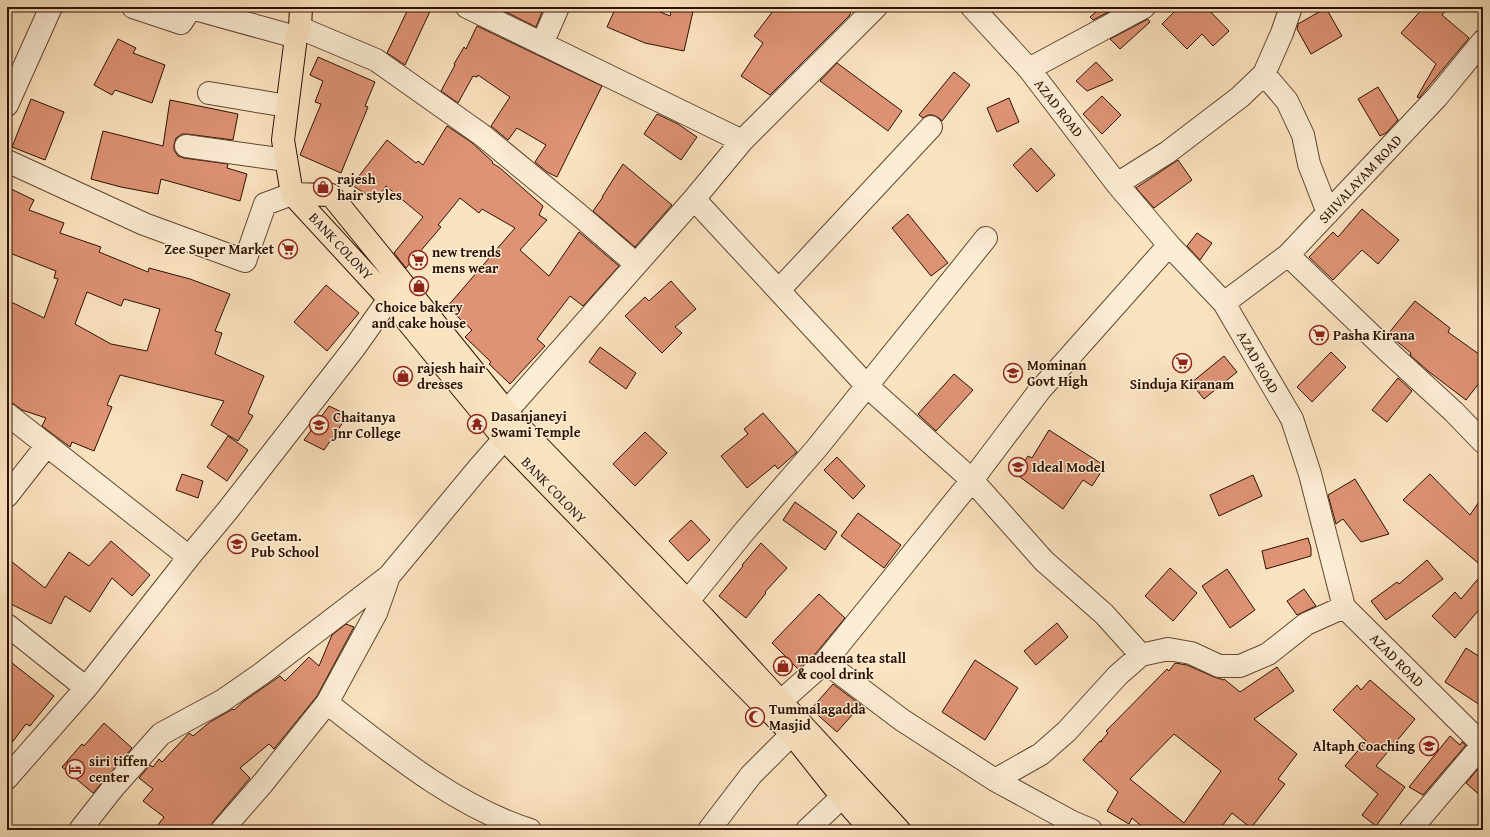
<svg xmlns="http://www.w3.org/2000/svg" width="1490" height="837" viewBox="0 0 1490 837" font-family="'Gentium Book Plus',serif">
<rect width="100%" height="100%" fill="#fbe3bf"/>
<filter id="stains"><feTurbulence type="fractalNoise" baseFrequency=".005" numOctaves="4"/><feColorMatrix values="0 0 0 0 .2 0 0 0 0 .09 0 0 0 0 .02 0 0 0 .5 -.17"/></filter>
<radialGradient id="worn" r=".72"><stop offset=".6" stop-color="#630" stop-opacity="0"/><stop offset="1" stop-color="#630" stop-opacity=".3"/></radialGradient>
<path fill="#de9374" stroke="#2e1101" fill-rule="evenodd" d="M 409,7 L 432,7 L 405,65 L 387,53 Z
M 496,7 L 544,7 L 536,27 Z
M 616,7 L 648,7 L 670,16 L 672,7 L 694,7 L 684,51 L 645,43 L 607,27 Z
M 776,7 L 854,7 L 849,16 L 770,95 L 741,76 L 763,43 L 754,36 Z
M 1102,7 L 1118,7 L 1093,20 L 1090,17 Z
M 1179,7 L 1206,7 L 1229,31 L 1213,46 L 1202,34 L 1187,49 L 1162,24 Z
M 1424,7 L 1449,7 L 1442,15 L 1469,38 L 1419,98 L 1417,97 L 1436,64 L 1401,33 Z
M 1326,8 L 1342,36 L 1311,54 L 1297,29 L 1298,24 Z
M 1148,19 L 1150,22 L 1120,49 L 1110,39 Z
M 477,26 L 602,86 L 557,177 L 547,172 L 535,162 L 546,145 L 517,128 L 508,140 L 491,126 L 510,97 L 478,75 L 477,77 L 473,76 L 458,103 L 441,91 L 455,65 L 454,64 L 464,47 L 466,49 Z
M 118,39 L 136,48 L 133,53 L 165,65 L 152,103 L 115,90 L 112,95 L 94,85 Z
M 318,57 L 375,82 L 365,106 L 368,107 L 341,173 L 300,155 L 321,104 L 315,102 L 323,81 L 310,75 Z
M 1096,62 L 1113,80 L 1087,91 L 1076,81 Z
M 837,63 L 902,111 L 888,131 L 820,81 Z
M 954,72 L 970,85 L 942,121 L 939,118 L 933,115 L 928,115 L 923,118 L 919,115 Z
M 1378,87 L 1398,120 L 1386,133 L 1380,136 L 1358,99 Z
M 1102,96 L 1121,115 L 1102,134 L 1083,114 Z
M 1009,98 L 1019,122 L 997,132 L 987,108 Z
M 31,99 L 64,112 L 45,160 L 12,147 Z
M 170,100 L 238,114 L 233,140 L 187,134 L 182,134 L 176,138 L 174,145 L 174,150 L 178,156 L 184,158 L 228,164 L 227,168 L 247,174 L 240,201 L 161,179 L 158,194 L 121,187 L 91,179 L 103,131 L 163,146 Z
M 657,114 L 678,124 L 697,137 L 681,160 L 644,134 Z
M 447,126 L 471,142 L 493,162 L 492,163 L 500,168 L 543,206 L 539,215 L 547,220 L 520,250 L 549,276 L 579,232 L 619,266 L 583,306 L 570,296 L 537,339 L 545,346 L 510,384 L 489,364 L 491,362 L 465,337 L 472,330 L 447,307 L 515,228 L 482,209 L 479,213 L 460,198 L 438,225 L 441,227 L 406,268 L 394,253 L 423,217 L 386,186 L 376,201 L 352,185 L 387,140 L 416,163 L 418,161 L 423,165 Z
M 1031,148 L 1055,175 L 1037,192 L 1013,165 Z
M 1178,160 L 1192,180 L 1154,208 L 1136,188 Z
M 623,164 L 672,205 L 635,247 L 593,211 L 603,197 L 602,197 Z
M 7,187 L 34,200 L 29,210 L 64,223 L 60,233 L 101,247 L 99,252 L 148,272 L 149,268 L 190,279 L 230,294 L 215,331 L 222,333 L 215,354 L 264,376 L 248,413 L 253,416 L 238,441 L 211,425 L 224,401 L 120,375 L 107,405 L 112,407 L 94,451 L 72,442 L 70,447 L 42,426 L 46,418 L 22,410 L 14,404 L 7,402 L 7,300 L 44,318 L 58,279 L 54,278 L 56,271 L 7,252 ZM 87,292 L 121,306 L 124,299 L 160,309 L 147,351 L 111,344 L 75,324 Z
M 1362,209 L 1399,240 L 1378,264 L 1362,250 L 1333,280 L 1309,257 L 1333,232 L 1338,237 Z
M 908,214 L 948,263 L 931,276 L 892,228 Z
M 1197,233 L 1212,243 L 1200,260 L 1187,246 Z
M 671,281 L 696,309 L 675,327 L 682,333 L 662,353 L 625,316 L 645,297 L 649,301 Z
M 326,285 L 359,313 L 327,351 L 294,322 Z
M 1415,301 L 1450,328 L 1448,332 L 1483,357 L 1483,378 L 1466,400 L 1428,371 L 1410,355 L 1411,353 L 1388,334 Z
M 600,347 L 636,373 L 626,389 L 589,362 Z
M 1331,352 L 1346,367 L 1312,402 L 1297,387 Z
M 1224,356 L 1237,372 L 1204,399 L 1191,383 Z
M 954,374 L 973,390 L 936,431 L 918,414 Z
M 1398,378 L 1412,391 L 1387,422 L 1372,410 Z
M 329,406 L 348,415 L 324,450 L 304,440 Z
M 763,413 L 797,452 L 778,469 L 775,465 L 747,488 L 721,456 L 748,434 L 744,429 Z
M 1049,430 L 1105,466 L 1092,486 L 1083,480 L 1063,509 L 1016,474 L 1028,456 L 1032,458 Z
M 645,432 L 667,453 L 635,486 L 613,464 Z
M 228,436 L 248,450 L 227,481 L 207,467 Z
M 837,457 L 865,486 L 853,499 L 824,470 Z
M 182,474 L 203,481 L 198,498 L 176,490 Z
M 1430,474 L 1470,515 L 1483,496 L 1483,567 L 1403,500 Z
M 1253,475 L 1262,496 L 1219,516 L 1210,495 Z
M 1355,479 L 1389,534 L 1361,542 L 1343,519 L 1336,524 L 1328,495 Z
M 795,502 L 837,532 L 825,550 L 783,520 Z
M 858,513 L 901,545 L 884,568 L 841,536 Z
M 691,520 L 710,540 L 688,561 L 669,541 Z
M 1308,538 L 1311,548 L 1311,556 L 1266,569 L 1262,551 Z
M 111,541 L 150,575 L 132,596 L 112,578 L 90,612 L 65,596 L 51,624 L 7,602 L 7,558 L 45,588 L 69,552 L 89,566 Z
M 761,543 L 787,568 L 765,592 L 766,593 L 746,618 L 719,596 L 743,566 L 742,565 Z
M 1427,560 L 1443,579 L 1386,620 L 1371,601 L 1397,582 L 1399,584 Z
M 1170,568 L 1197,593 L 1173,621 L 1145,596 Z
M 1227,569 L 1255,610 L 1230,628 L 1202,586 Z
M 1483,573 L 1483,605 L 1455,638 L 1432,616 L 1455,592 L 1461,599 Z
M 1304,589 L 1316,606 L 1297,615 L 1287,601 Z
M 819,594 L 845,618 L 816,653 L 798,669 L 772,643 Z
M 1057,623 L 1068,637 L 1036,665 L 1024,651 Z
M 346,624 L 354,627 L 317,696 L 274,749 L 269,744 L 240,768 L 250,778 L 213,822 L 210,830 L 154,830 L 164,817 L 143,801 L 153,789 L 139,778 L 150,765 L 153,767 L 159,759 L 162,762 L 189,733 L 193,736 L 210,722 L 233,709 L 234,710 L 244,701 L 280,676 L 285,681 L 309,657 L 319,666 L 332,635 Z
M 1466,648 L 1483,659 L 1483,707 L 1445,682 Z
M 7,659 L 54,696 L 30,726 L 26,724 L 7,749 Z
M 975,660 L 1018,688 L 985,740 L 942,712 Z
M 1175,663 L 1187,665 L 1214,677 L 1224,680 L 1224,679 L 1240,692 L 1277,667 L 1294,691 L 1254,719 L 1297,754 L 1278,779 L 1285,784 L 1251,828 L 1232,813 L 1219,830 L 1146,830 L 1132,818 L 1129,824 L 1107,811 L 1118,792 L 1083,760 L 1100,741 L 1102,742 L 1101,741 L 1108,733 L 1106,731 L 1167,669 L 1169,671 ZM 1174,734 L 1221,771 L 1184,823 L 1130,779 Z
M 1370,680 L 1415,719 L 1376,766 L 1405,787 L 1376,826 L 1362,815 L 1378,794 L 1345,766 L 1366,741 L 1333,710 L 1357,685 L 1361,690 Z
M 833,684 L 861,705 L 837,732 L 811,709 Z
M 104,723 L 132,748 L 93,793 L 62,767 L 82,744 L 84,746 Z
M 1450,736 L 1460,745 L 1462,742 L 1466,745 L 1423,795 L 1409,787 Z
M 1483,763 L 1483,798 L 1466,783 Z"/>
<g fill="none" stroke-linecap="round" stroke-linejoin="round">
<g stroke="#614630" stroke-width="24">
<path id="minor" d="M 133,7 L 181,23 L 191,8 L 296,37
M 467,7 L 742,141
M 972,7 L 1029,69 L 1117,184 L 1169,245 L 1224,303 L 1292,419 L 1310,474 L 1344,607 L 1483,745
M 300,28 L 376,60 L 482,135 L 578,214 L 636,264
M 542,44 L 558,7
M 1029,69 L 1144,7
M 1264,74 L 1287,101 L 1303,135 L 1309,164 L 1328,213
M 209,93 L 287,106
M 7,105 L 51,7
M 186,146 L 286,160
M 7,161 L 144,224 L 245,261 L 265,204 L 292,194
M 1117,184 L 1168,152 L 1240,97 L 1264,74 L 1282,33 L 1291,7
M 694,199 L 867,386 L 972,480 L 1044,561 L 1104,614 L 1141,655
M 1288,255 L 1392,355 L 1454,412 L 1483,442
M 779,290 L 931,127
M 1224,303 L 1288,255 L 1437,97 L 1483,41
M 7,414 L 189,557
M 493,424 L 506,412 L 694,199 L 742,141 L 876,7
M 7,496 L 47,445
M 688,601 L 743,533 L 816,449 L 986,238
M 7,625 L 86,688
M 825,662 L 902,720 L 995,780 L 1072,822 L 1091,830
M 327,703 C 389,751 455,806 530,830
M 770,711 L 825,662 L 972,480 L 1040,390 L 1169,245
M 7,778 L 86,688 L 189,557 L 228,510 L 355,347 L 389,299
M 995,780 L 1041,754 L 1067,731 L 1118,675 L 1141,655 L 1168,649 L 1191,653 L 1219,666 L 1240,666 L 1268,654 L 1306,624 L 1344,607
M 80,830 L 113,788 L 161,734 L 222,701 L 261,674 L 389,576 L 477,470 L 504,439
M 222,830 L 263,783 L 327,703 L 376,613 L 389,576
M 709,830 L 751,775 L 792,734
M 807,830 L 842,797
M 1410,830 L 1483,744"/>
</g>
<g stroke="#2e1101" stroke-width="24">
<path id="major" d="M 301,7 L 300,28 L 296,37 L 283,140 L 292,194 L 389,299 L 504,439 L 675,616 L 792,734 L 842,797 L 871,830
M 292,194 L 331,195 L 516,423 L 703,617 L 899,830"/>
</g>
<use href="#minor" stroke="#fcedd5" stroke-width="22"/>
<use href="#major" stroke="#fbe3bf" stroke-width="22"/>
</g>
<defs>
<g id="shop-ring" transform="scale(1)"><circle r="9.5" fill="#fcedd5" stroke="#8f2418" stroke-width="1.5"/><path d="M-5-2.5h2.3a2.7 3.5 0 0 1 5.4 0H5L5.5 6h-11ZM-1.5-2.5h3a1.5 2.3 0 0 0-3 0Z" fill="#8f2418"/></g>
<g id="supermarket-ring" transform="scale(1)"><circle r="9.5" fill="#fcedd5" stroke="#8f2418" stroke-width="1.5"/><path d="M-6-5.5h2.5l.6 2H6L4.5 2H-2.5L-4.4-4H-6ZM-1.5 3.2a1.3 1.3 0 1 0 .1 0ZM3 3.2a1.3 1.3 0 1 0 .1 0Z" fill="#8f2418"/></g>
<g id="school-ring" transform="scale(1)"><circle r="9.5" fill="#fcedd5" stroke="#8f2418" stroke-width="1.5"/><path d="M0-5L7-2L0 1L-7-2ZM-4 1L0 2.5L4 1V4Q0 6-4 4Z" fill="#8f2418"/></g>
<g id="temple-ring" transform="scale(1)"><circle r="9.5" fill="#fcedd5" stroke="#8f2418" stroke-width="1.5"/><path d="M0-6L5-2H3V0L6.5 2.5H4V6H1.5V3h-3V6H-4V2.5H-6.5L-3 0V-2H-5Z" fill="#8f2418"/></g>
<g id="university-ring" transform="scale(1)"><circle r="9.5" fill="#fcedd5" stroke="#8f2418" stroke-width="1.5"/><path d="M0-5L7-2L0 1L-7-2ZM-4 1L0 2.5L4 1V4Q0 6-4 4Z" fill="#8f2418"/></g>
<g id="mosque-ring" transform="scale(1)"><circle r="9.5" fill="#fcedd5" stroke="#8f2418" stroke-width="1.5"/><path d="M3.5-4.9A6 6 0 1 0 3.5 4.9A5 5 0 1 1 3.5-4.9Z" fill="#8f2418"/></g>
<g id="hotel-ring" transform="scale(1)"><circle r="9.5" fill="#fcedd5" stroke="#8f2418" stroke-width="1.5"/><path d="M-6-4.5h1.5V1H6V5H4.5V3h-9V5H-6ZM-4 0a1.8 1.8 0 1 1 3.6 0ZM.5 0V-2.5h3Q6-2.5 6 0Z" fill="#8f2418"/></g>
</defs>
<g fill-rule="evenodd">
<use href="#shop-ring" x="323" y="187"/>
<use href="#supermarket-ring" x="288" y="249"/>
<use href="#supermarket-ring" x="418" y="260"/>
<use href="#shop-ring" x="419" y="286"/>
<use href="#supermarket-ring" x="1319" y="335"/>
<use href="#supermarket-ring" x="1182" y="363"/>
<use href="#school-ring" x="1013" y="373"/>
<use href="#shop-ring" x="403" y="376"/>
<use href="#temple-ring" x="477" y="424"/>
<use href="#university-ring" x="319" y="425"/>
<use href="#school-ring" x="1018" y="467"/>
<use href="#school-ring" x="237" y="544"/>
<use href="#shop-ring" x="783" y="666"/>
<use href="#mosque-ring" x="755" y="717"/>
<use href="#university-ring" x="1429" y="746"/>
<use href="#hotel-ring" x="75" y="769"/>
</g>
<g text-anchor="middle" dominant-baseline="central" stroke-width="3" stroke-linejoin="round" paint-order="stroke">
<g font-size="14" fill="#2e1101" stroke="#fcedd5">
<text transform="translate(1059 108) rotate(52)">AZAD ROAD</text>
<text transform="translate(1360 179) rotate(-47)">SHIVALAYAM ROAD</text>
<text transform="translate(341 246) rotate(47)">BANK COLONY</text>
<text transform="translate(1258 362) rotate(60)">AZAD ROAD</text>
<text transform="translate(554 490) rotate(46)">BANK COLONY</text>
<text transform="translate(1397 660) rotate(45)">AZAD ROAD</text>
</g>
<g font-size="14" font-weight="bold" fill="#2e1101" stroke="#fcedd5" text-anchor="start">
<text x="337" y="179">rajesh<tspan x="337" dy="16">hair styles</tspan></text>
<text x="274" y="249" text-anchor="end">Zee Super Market</text>
<text x="432" y="252">new trends<tspan x="432" dy="16">mens wear</tspan></text>
<text x="419" y="307" text-anchor="middle">Choice bakery<tspan x="419" dy="16">and cake house</tspan></text>
<text x="1333" y="335">Pasha Kirana</text>
<text x="1027" y="365">Mominan<tspan x="1027" dy="16">Govt High</tspan></text>
<text x="417" y="368">rajesh hair<tspan x="417" dy="16">dresses</tspan></text>
<text x="1182" y="384" text-anchor="middle">Sinduja Kiranam</text>
<text x="491" y="416">Dasanjaneyi<tspan x="491" dy="16">Swami Temple</tspan></text>
<text x="333" y="417">Chaitanya<tspan x="333" dy="16">Jnr College</tspan></text>
<text x="1032" y="467">Ideal Model</text>
<text x="251" y="536">Geetam.<tspan x="251" dy="16">Pub School</tspan></text>
<text x="797" y="658">madeena tea stall<tspan x="797" dy="16">&amp; cool drink</tspan></text>
<text x="769" y="709">Tummalagadda<tspan x="769" dy="16">Masjid</tspan></text>
<text x="1415" y="746" text-anchor="end">Altaph Coaching</text>
<text x="89" y="761">siri tiffen<tspan x="89" dy="16">center</tspan></text>
</g>
</g>
<rect width="1490" height="837" fill="none" stroke="#fbe3bf" stroke-width="24"/>
<rect x="8" y="8" width="1474" height="821" fill="none" stroke="#2e1101" stroke-width="2"/>
<rect x="12" y="12" width="1466" height="813" fill="none" stroke="#2e1101"/>
<rect width="100%" height="100%" filter="url(#stains)"/>
<rect width="100%" height="100%" fill="url(#worn)"/>
</svg>
